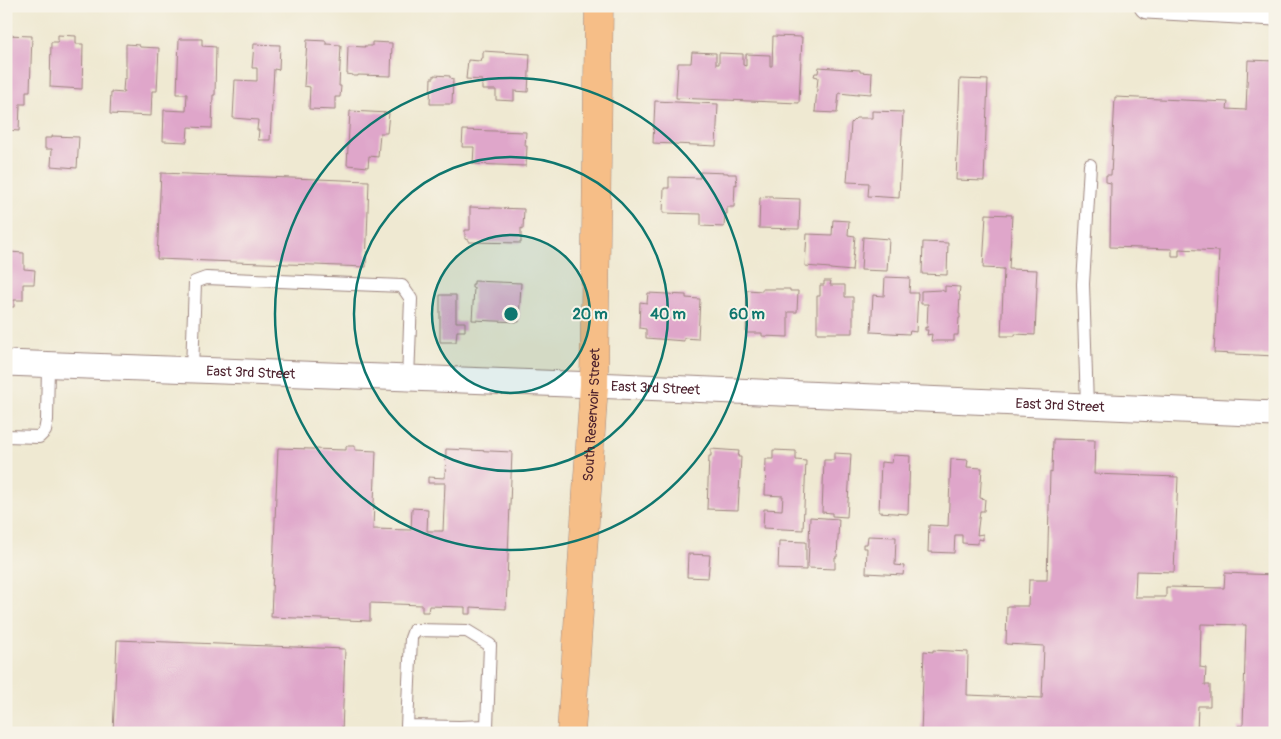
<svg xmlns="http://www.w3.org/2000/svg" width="1281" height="739" viewBox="0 0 1281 739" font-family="Pangolin,sans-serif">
<rect width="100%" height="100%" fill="#f7f3e8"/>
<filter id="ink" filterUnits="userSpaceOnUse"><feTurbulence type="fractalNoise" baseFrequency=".02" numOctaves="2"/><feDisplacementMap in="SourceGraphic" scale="10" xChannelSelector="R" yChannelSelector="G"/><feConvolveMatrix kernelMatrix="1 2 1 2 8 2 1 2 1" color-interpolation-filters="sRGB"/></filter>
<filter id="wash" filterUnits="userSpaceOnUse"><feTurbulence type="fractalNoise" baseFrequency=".0096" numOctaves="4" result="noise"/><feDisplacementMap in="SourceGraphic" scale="20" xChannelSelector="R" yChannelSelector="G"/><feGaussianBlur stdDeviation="1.12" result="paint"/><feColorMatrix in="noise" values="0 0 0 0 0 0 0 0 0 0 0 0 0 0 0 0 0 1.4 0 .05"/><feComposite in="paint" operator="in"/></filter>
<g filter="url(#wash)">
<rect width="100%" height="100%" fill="#efe9d2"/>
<g id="blocks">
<path fill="#dfa6ca" d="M 6,35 L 32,36 L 30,91 L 26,91 L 26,104 L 20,104 L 19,131 L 6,130 Z
M 58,35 L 76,36 L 76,44 L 83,44 L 82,89 L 50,87 L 51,42 L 58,42 Z
M 773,36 L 802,37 L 799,103 L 676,98 L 678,63 L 691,63 L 692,52 L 716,53 L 716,64 L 719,64 L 719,53 L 743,54 L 743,65 L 746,66 L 746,54 L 770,55 L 770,66 L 772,66 Z
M 179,39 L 202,39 L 202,46 L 216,47 L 215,95 L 213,95 L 212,128 L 188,127 L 187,142 L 163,141 L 164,110 L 186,111 L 187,94 L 177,94 Z
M 307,40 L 326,41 L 326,44 L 341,45 L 339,86 L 341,86 L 340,97 L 335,97 L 335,110 L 309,109 L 310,87 L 304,86 Z
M 372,42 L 392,43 L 391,76 L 358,75 L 358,76 L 353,76 L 353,75 L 347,74 L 348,46 L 365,47 L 364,46 L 372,46 Z
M 126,44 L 139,45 L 140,47 L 159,48 L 157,91 L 152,91 L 151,116 L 110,114 L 111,92 L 124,93 L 125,91 L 123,91 L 124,78 L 126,79 Z
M 254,44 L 280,45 L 279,70 L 274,69 L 270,140 L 258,140 L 259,130 L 257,130 L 258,120 L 233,118 L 235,80 L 257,81 L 257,68 L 252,68 Z
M 483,51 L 530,54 L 528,92 L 514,91 L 514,101 L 496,100 L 496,90 L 482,90 L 482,80 L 466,79 L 468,60 L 480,61 L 481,58 L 483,58 Z
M 1248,60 L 1275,61 L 1275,356 L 1214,353 L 1219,251 L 1179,249 L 1179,256 L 1172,256 L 1172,249 L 1110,247 L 1111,183 L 1106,182 L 1106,175 L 1111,175 L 1115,97 L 1228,102 L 1227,109 L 1246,110 Z
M 819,67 L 860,70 L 860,72 L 872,73 L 871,94 L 858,93 L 858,95 L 839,93 L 837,113 L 815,112 L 818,77 L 814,76 L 815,73 L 818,73 Z
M 434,75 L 450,76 L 450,78 L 453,79 L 452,104 L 430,104 L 431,78 L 434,78 Z
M 960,79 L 988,80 L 984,181 L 956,180 Z
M 655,101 L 718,104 L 716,146 L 653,143 Z
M 350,111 L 389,113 L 387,133 L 380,133 L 378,157 L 369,156 L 368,167 L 347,165 Z
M 872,111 L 903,112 L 899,198 L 868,196 L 869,183 L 847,182 L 851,123 L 856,118 L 872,118 Z
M 463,130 L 526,132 L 525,146 L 527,146 L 526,166 L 473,164 L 474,147 L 462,147 Z
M 52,136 L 79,137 L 77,168 L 51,166 L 52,149 L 45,149 L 45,138 L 52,138 Z
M 700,172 L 728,173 L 728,174 L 736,174 L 737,185 L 735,184 L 734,207 L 727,207 L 727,214 L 725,214 L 724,227 L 701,226 L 701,214 L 663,213 L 664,188 L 669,188 L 669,177 L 700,178 Z
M 161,173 L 369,181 L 366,267 L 157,259 Z
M 765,196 L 772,196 L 772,198 L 800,199 L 799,229 L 759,228 L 760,198 L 764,197 Z
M 470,207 L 524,209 L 523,229 L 521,228 L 521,243 L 469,242 L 469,240 L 465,239 L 465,230 L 470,230 Z
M 6,208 L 9,208 L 8,229 L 6,229 Z
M 986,214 L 1012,215 L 1009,269 L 1037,270 L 1036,287 L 1037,287 L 1035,335 L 1015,334 L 1015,336 L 1001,336 L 1004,269 L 983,268 Z
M 833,220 L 849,221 L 848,235 L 855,236 L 852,271 L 830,269 L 830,268 L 805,266 L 807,234 L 832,235 Z
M 863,237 L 889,239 L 887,271 L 861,270 Z
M 923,242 L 948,243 L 947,275 L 922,274 Z
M 6,249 L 9,249 L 9,252 L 24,253 L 24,269 L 35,270 L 34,284 L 23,284 L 23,300 L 14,300 L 14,307 L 6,307 Z
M 885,277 L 910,278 L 909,293 L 918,293 L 916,332 L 910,331 L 909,334 L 871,332 L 873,295 L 884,296 Z
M 474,281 L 521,283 L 519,322 L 472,320 L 474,288 L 472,288 L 472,284 L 474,284 Z
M 824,281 L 831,281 L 830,285 L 845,285 L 845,297 L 853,297 L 853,333 L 817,333 L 817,296 L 820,296 L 820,285 L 824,285 Z
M 945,286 L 960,287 L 959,295 L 960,295 L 959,314 L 960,314 L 960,318 L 959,318 L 958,335 L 954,335 L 954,341 L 931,341 L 932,334 L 927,335 L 928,330 L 925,330 L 925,327 L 927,328 L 928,304 L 921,304 L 921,291 L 942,290 L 945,292 Z
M 762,289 L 790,289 L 790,291 L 798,291 L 797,312 L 788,312 L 788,337 L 762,336 L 762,333 L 746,333 L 747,290 L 762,291 Z
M 648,293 L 686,295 L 686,298 L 700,299 L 698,339 L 684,338 L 684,341 L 646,338 L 646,329 L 639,328 L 640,302 L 647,303 Z
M 440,295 L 456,295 L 456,322 L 465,322 L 465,331 L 457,331 L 456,342 L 440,342 Z
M 1053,439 L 1095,440 L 1094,474 L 1178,477 L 1174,572 L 1136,571 L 1135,597 L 1166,597 L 1166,587 L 1224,588 L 1225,573 L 1275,575 L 1275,733 L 1242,733 L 1242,731 L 1238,731 L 1238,726 L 1243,726 L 1246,625 L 1201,624 L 1200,667 L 1206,668 L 1205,685 L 1210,685 L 1210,706 L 1198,706 L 1197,733 L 921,733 L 924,651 L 933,652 L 933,650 L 968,652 L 967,695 L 1042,698 L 1044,646 L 1006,644 L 1007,606 L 1028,606 L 1029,580 L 1047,580 L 1050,472 L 1052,473 Z
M 346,446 L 355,446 L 355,450 L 376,451 L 373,529 L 411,530 L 412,508 L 428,509 L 427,531 L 443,531 L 445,483 L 428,483 L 428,477 L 445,478 L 446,449 L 512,452 L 506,609 L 471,607 L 471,614 L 465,614 L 465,607 L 429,606 L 428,612 L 422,612 L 422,605 L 370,603 L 370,621 L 271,617 L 278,448 L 346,450 Z
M 711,449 L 739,451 L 738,457 L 741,457 L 738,510 L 707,509 L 709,456 L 711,456 Z
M 773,450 L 796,451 L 796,460 L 806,461 L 803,530 L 763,528 L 764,509 L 782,510 L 783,496 L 765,495 L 766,459 L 773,459 Z
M 834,453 L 851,454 L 847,517 L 832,516 L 832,513 L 822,512 L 824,460 L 834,460 Z
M 893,455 L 910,456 L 908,514 L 879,512 L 881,462 L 892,463 Z
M 951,459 L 968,460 L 967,467 L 982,468 L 980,498 L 985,499 L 984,511 L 980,511 L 977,535 L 983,534 L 983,540 L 978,539 L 978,544 L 962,543 L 962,535 L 955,535 L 954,553 L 928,552 L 929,525 L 948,526 Z
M 810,517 L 839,519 L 837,557 L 835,557 L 835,569 L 808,568 Z
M 868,536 L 896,537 L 895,565 L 904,566 L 903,575 L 866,573 L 867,548 L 863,548 L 863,544 L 867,544 Z
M 779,541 L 806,542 L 806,570 L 778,569 Z
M 688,554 L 710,555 L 708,578 L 687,577 Z
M 117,640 L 345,649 L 342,733 L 113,733 Z"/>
</g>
</g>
<g filter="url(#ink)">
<use href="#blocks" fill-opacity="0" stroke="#9c847e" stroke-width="1"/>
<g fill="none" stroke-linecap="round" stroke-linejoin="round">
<g stroke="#9c847e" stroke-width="14">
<path id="lane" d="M 192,370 L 195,282 L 206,278 L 402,286 L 411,299 L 408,379
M 1087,406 L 1083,284 L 1090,165
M 6,436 L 39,437 L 45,431 L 47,420 L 48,365
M 414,630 L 467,631 L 490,645 L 487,726 L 459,727 L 407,726 L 411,638 Z"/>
</g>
<g stroke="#9c847e" stroke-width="27">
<g id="street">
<path d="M 1147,6 L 1275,13"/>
<path id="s1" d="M 6,363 L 594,385 L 1275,414"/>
</g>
</g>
<g stroke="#9c847e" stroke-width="29">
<g id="primary">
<path id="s2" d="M 571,733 L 594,385 L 599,6"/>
</g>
</g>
<use href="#lane" stroke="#fff" stroke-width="12"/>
<use href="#street" stroke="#fff" stroke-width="25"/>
<use href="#primary" stroke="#f6be87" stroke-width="28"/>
</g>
</g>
<circle cx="511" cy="314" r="79" fill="#0f766e" fill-opacity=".12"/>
<g fill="none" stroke="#0f766e" stroke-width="2.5">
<circle cx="511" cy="314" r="79"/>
<circle cx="511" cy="314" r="157"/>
<circle cx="511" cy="314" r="236"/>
</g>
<g text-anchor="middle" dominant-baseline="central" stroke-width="4" stroke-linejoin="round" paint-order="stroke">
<g font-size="14" fill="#4a1f2b" stroke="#f7f3e8">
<text stroke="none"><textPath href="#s1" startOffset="245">East 3rd Street</textPath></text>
<text stroke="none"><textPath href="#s1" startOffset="650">East 3rd Street</textPath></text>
<text stroke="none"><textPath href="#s1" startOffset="1055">East 3rd Street</textPath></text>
<text stroke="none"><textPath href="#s2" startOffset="319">South Reservoir Street</textPath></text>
</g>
</g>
<circle cx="511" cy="314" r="8" fill="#0f766e" stroke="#f7f3e8" stroke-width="2.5"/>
<g font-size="15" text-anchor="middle" font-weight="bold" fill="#0f766e" stroke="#f7f3e8" stroke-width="4" stroke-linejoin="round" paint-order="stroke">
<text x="590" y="319">20 m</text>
<text x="668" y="319">40 m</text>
<text x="747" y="319">60 m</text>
</g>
<rect width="1281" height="739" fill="none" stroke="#f7f3e8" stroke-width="25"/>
</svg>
